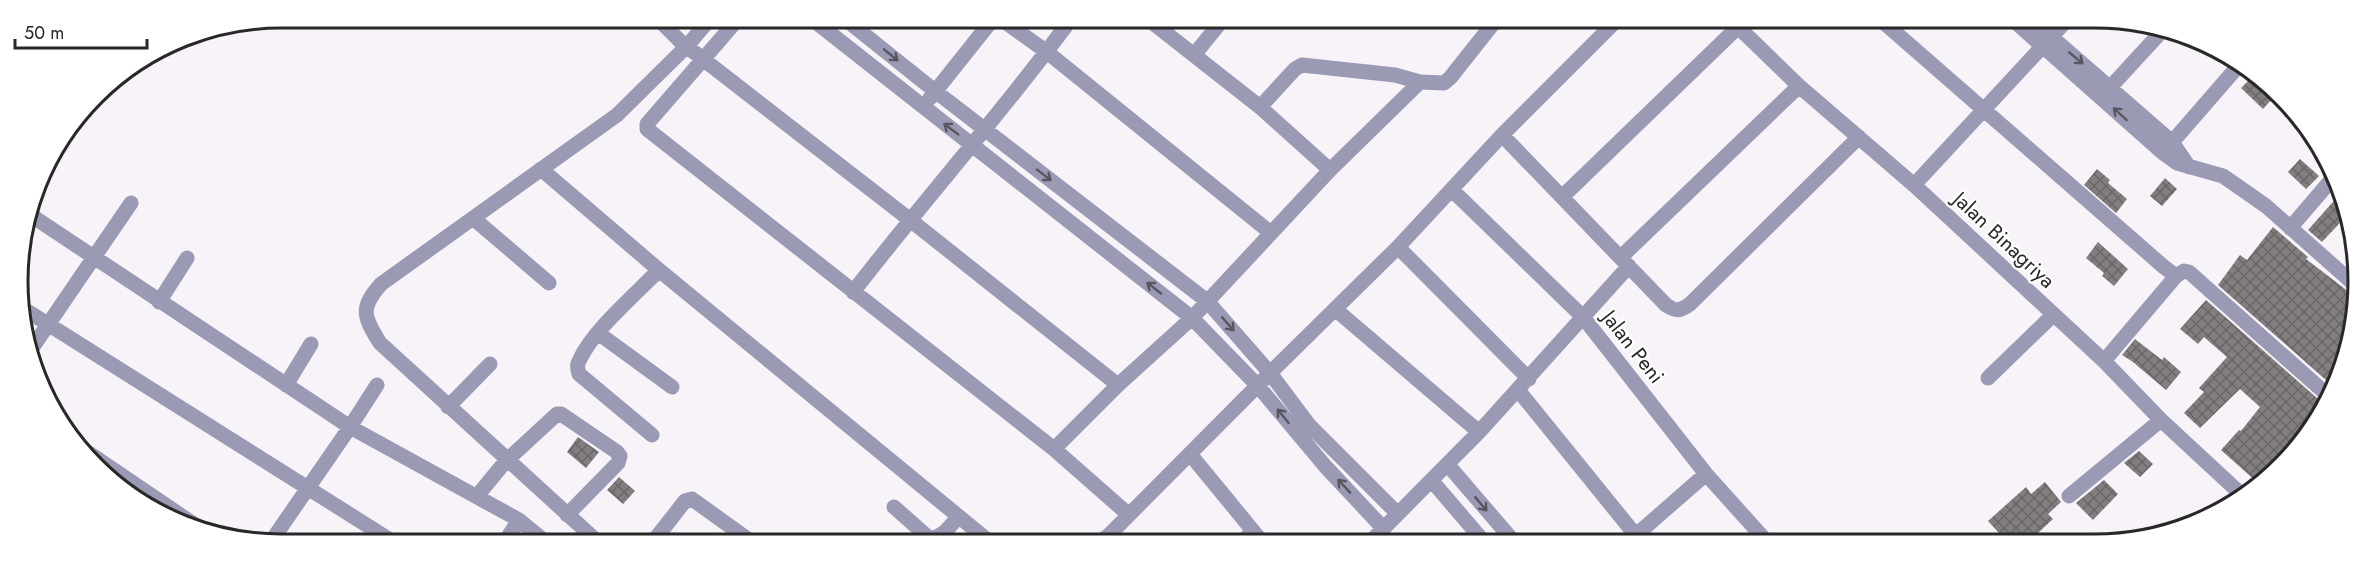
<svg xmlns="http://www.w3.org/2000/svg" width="2377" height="563" viewBox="0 0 2377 563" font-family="Jost,sans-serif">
<defs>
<pattern id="building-cross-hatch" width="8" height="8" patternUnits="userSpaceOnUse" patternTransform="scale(1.5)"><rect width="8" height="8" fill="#827d7f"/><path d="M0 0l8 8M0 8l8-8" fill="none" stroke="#6a6668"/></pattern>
</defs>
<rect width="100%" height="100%" fill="#f7f3f8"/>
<path fill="url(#building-cross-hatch)" d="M 2251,78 L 2273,98 L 2263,109 L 2241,88 Z
M 2300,159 L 2319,176 L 2306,189 L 2288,172 Z
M 2097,169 L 2110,180 L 2108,183 L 2127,199 L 2116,213 L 2084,185 Z
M 2165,178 L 2177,189 L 2162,206 L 2150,196 Z
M 2340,194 L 2350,212 L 2322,242 L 2308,230 Z
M 2273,227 L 2308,257 L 2306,259 L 2349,292 L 2355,294 L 2357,316 L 2335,388 L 2218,285 L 2240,255 L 2247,260 Z
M 2098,242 L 2128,269 L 2114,286 L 2102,276 L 2104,273 L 2086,258 Z
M 2206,300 L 2326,406 L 2302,440 L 2299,437 L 2258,483 L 2221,450 L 2239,430 L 2241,431 L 2260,407 L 2240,389 L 2200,428 L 2184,413 L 2204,392 L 2199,388 L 2227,357 L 2204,337 L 2198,344 L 2180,329 Z
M 2135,339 L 2162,360 L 2164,357 L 2181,372 L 2166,390 L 2133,362 L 2122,355 Z
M 578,437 L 599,452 L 586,468 L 567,452 Z
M 2139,451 L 2153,464 L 2140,477 L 2124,463 Z
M 619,477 L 635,491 L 623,504 L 607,490 Z
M 2104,480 L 2118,494 L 2093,520 L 2076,503 Z
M 2045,482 L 2061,502 L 2048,514 L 2053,519 L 2027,543 L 2008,543 L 1988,521 L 2026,487 L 2031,494 Z"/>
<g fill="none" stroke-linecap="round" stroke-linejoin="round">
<path stroke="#9b9ab4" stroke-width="15" d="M 657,18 L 681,42 L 909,219 L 1118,385
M 738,19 L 647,124 L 647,129 L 1054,449 L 1129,515
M 812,19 L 1192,318 L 1258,386 L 1325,466 L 1384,529
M 845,19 L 935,91 L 1207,301 L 1270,373 L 1309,425 L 1398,514
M 1001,19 L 1047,52 L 1271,233
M 1148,19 L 1260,107 L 1330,170
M 1731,20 L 1799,86 L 1914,185 L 2104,361 L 2161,420 L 2243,496
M 1881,20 L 2164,267 L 2176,276 L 2184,271 L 2189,272 L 2332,399
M 2013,20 L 2163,153 L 2177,163 L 2223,176 L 2266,206 L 2355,285
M 2032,20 L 2172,142 L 2189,167
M 1194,55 L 1220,23
M 2105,93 L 2162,31
M 930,98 L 993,19
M 1260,107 L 1295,69 L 1302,65 L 1395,75 L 1420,82
M 1502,135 L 1666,305 C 1677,312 1680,311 1690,304 L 1859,137
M 2167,148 L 2240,64
M 541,169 L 659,270 L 991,543
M 1914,185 L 2067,20
M 1452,190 L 1583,317 L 1706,474 L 1768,543
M 1562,197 L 1738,27
M 32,216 L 350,427 L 519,520 L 504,543
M 473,218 L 549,283
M 2290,228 L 2333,178
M 1398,247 L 1529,379
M 1621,257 L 1799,86
M 853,292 C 924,200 1002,113 1071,19
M 159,302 L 187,258
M 24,309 L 395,543
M 1335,309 L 1479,432
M 598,333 L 672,387
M 30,351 L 131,203
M 2104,361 L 2176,276
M 1988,378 L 2053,315
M 286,385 L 311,344
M 1518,390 L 1642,543
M 448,407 L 490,364
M 652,435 L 579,374 C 578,369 576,366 579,361 C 593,330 635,295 659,270
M 74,443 L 195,525
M 1054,449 L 1118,385 L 1192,318 L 1330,170 L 1420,82 L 1444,83 L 1450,78 L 1496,20
M 1190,454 L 1263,543
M 1448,465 L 1515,543
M 1432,481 L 1485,543
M 477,496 L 505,462 L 557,414 L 561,414 L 617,452 L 620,456 L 618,463 L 567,515
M 2069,496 L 2161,420
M 894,507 L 929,538 C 942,539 950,526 958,517
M 519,520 L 547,543
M 270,543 L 350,427 L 377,385
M 599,543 L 380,343 C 363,316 360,308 381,284 L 617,115 L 687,46 L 710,19
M 652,543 L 685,501 L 692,499 L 749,540 L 749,543
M 1098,543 L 1108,536 L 1270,373 L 1398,247 L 1502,135 L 1617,20
M 1241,543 L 1253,531
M 1369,543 L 1479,432 L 1629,266
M 1627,543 L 1706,474"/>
</g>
<defs><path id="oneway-shaft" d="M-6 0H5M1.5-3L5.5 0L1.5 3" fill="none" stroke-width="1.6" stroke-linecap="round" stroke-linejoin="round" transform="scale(1.5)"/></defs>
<g stroke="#575661">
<use href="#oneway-shaft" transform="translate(891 55) rotate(39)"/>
<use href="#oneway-shaft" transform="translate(2076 58) rotate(40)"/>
<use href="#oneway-shaft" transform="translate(2120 114) rotate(-138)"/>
<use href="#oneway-shaft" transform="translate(951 129) rotate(-143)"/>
<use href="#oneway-shaft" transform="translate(1044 175) rotate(38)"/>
<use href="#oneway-shaft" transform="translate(1154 288) rotate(-142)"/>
<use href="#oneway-shaft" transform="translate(1228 324) rotate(49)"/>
<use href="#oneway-shaft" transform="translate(1283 416) rotate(-129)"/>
<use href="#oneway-shaft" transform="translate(1344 486) rotate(-133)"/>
<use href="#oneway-shaft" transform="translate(1481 504) rotate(50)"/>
</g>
<g text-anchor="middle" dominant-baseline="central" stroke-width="4.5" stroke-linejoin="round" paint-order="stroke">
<g font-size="21" fill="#292829" stroke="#fff">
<text transform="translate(2004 240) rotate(43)">Jalan Binagriya</text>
<text transform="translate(1633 347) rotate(52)">Jalan Peni</text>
</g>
</g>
<path d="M0 0H2377V563H0ZM281 28H2095A253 253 0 0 1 2348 281V281A253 253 0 0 1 2095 534H281A253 253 0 0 1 28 281V281A253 253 0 0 1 281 28Z" fill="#fff" fill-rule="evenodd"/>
<path fill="none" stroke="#292829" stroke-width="3" d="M281 28H2095A253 253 0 0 1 2348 281V281A253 253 0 0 1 2095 534H281A253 253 0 0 1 28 281V281A253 253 0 0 1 281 28Z"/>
<path d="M15 39v9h132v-9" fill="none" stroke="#292829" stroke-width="3"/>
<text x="24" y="39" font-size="18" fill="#292829" stroke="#ffffff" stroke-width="4.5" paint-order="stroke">50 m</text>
</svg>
